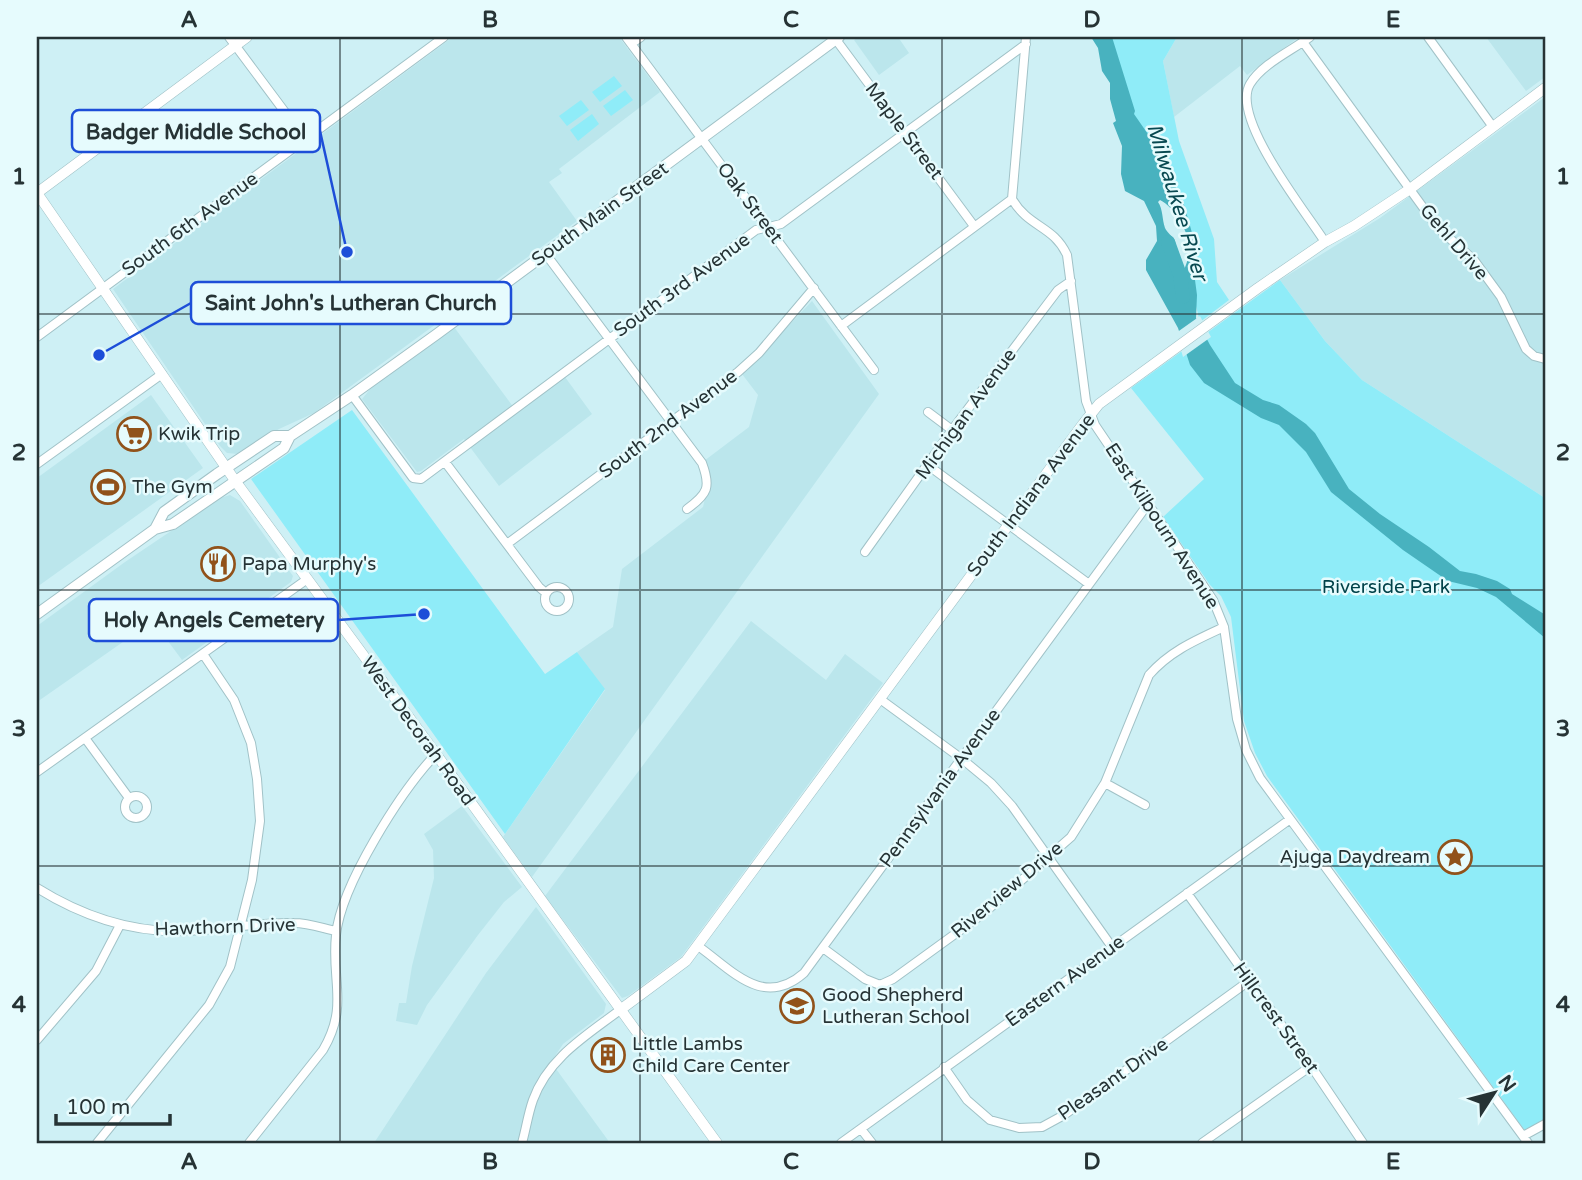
<svg xmlns="http://www.w3.org/2000/svg" width="1582" height="1180" viewBox="0 0 1582 1180" font-family="'Varela Round',sans-serif">
<rect width="100%" height="100%" fill="#cef0f5"/>
<path fill="#bbe6ec" d="M 453,37 L 619,37 L 660,92 L 559,169 L 562,173 L 549,182 L 577,221 L 314,413 L 279,429 L 238,454 L 227,453 L 220,446 L 113,289 Z
M 859,37 L 898,37 L 909,53 L 879,75 L 854,40 Z
M 1177,37 L 1299,37 L 1247,75 L 1240,66 L 1174,117 L 1163,61 Z
M 1486,37 L 1545,37 L 1545,77 L 1526,91 Z
M 1545,97 L 1545,498 L 1362,380 L 1325,341 L 1280,280 L 1380,218 Z
M 812,301 L 879,394 L 532,877 L 503,837 L 605,690 L 577,652 L 613,627 L 622,569 L 703,507 L 710,478 L 700,464 L 749,427 L 758,395 L 742,374 Z
M 454,327 L 517,412 L 565,377 L 592,414 L 499,486 L 464,439 L 421,471 L 417,472 L 362,399 L 371,388 Z
M 151,395 L 203,468 L 37,587 L 37,478 Z
M 230,495 L 240,501 L 293,576 L 291,582 L 182,660 L 153,621 L 37,702 L 37,626 L 125,562 L 220,498 Z
M 751,621 L 826,680 L 845,654 L 883,683 L 681,957 L 628,996 L 622,998 L 545,896 Z
M 462,806 L 522,887 L 504,902 L 478,935 L 427,1005 L 417,1025 L 396,1021 L 399,1003 L 406,1003 L 412,966 L 434,878 L 433,850 L 424,834 Z
M 536,907 L 606,1004 L 604,1013 L 563,1044 L 551,1062 L 610,1143 L 374,1143 L 486,973 Z"/>
<path fill="#8fecf8" d="M 1110,37 L 1177,37 L 1163,61 L 1179,141 L 1214,239 L 1217,282 L 1229,300 L 1200,322 L 1192,290 L 1188,226 L 1135,120 Z
M 614,76 L 622,86 L 600,102 L 592,92 Z
M 625,90 L 633,100 L 611,116 L 603,106 Z
M 581,100 L 589,110 L 567,126 L 559,116 Z
M 592,114 L 599,124 L 578,141 L 570,130 Z
M 1280,280 L 1325,341 L 1362,380 L 1545,498 L 1545,1120 L 1530,1129 L 1524,1129 L 1520,1124 L 1267,776 L 1255,753 L 1244,721 L 1231,617 L 1221,596 L 1210,585 L 1163,517 L 1204,479 L 1131,388 Z
M 352,410 L 545,674 L 577,652 L 605,689 L 505,834 L 251,479 Z"/>
<path fill="#48b2bf" fill-rule="evenodd" d="M 1091,37 L 1112,37 L 1135,111 L 1134,114 L 1159,150 L 1164,158 L 1166,169 L 1183,201 L 1196,247 L 1193,265 L 1197,295 L 1196,318 L 1210,345 L 1235,383 L 1263,400 L 1279,405 L 1306,424 L 1315,433 L 1349,489 L 1380,514 L 1429,547 L 1460,571 L 1476,574 L 1497,581 L 1510,589 L 1512,594 L 1544,614 L 1545,638 L 1496,597 L 1477,588 L 1448,581 L 1403,550 L 1331,492 L 1306,452 L 1279,425 L 1261,418 L 1204,383 L 1190,365 L 1178,328 L 1146,270 L 1146,260 L 1157,241 L 1156,226 L 1144,201 L 1125,191 L 1121,174 L 1122,146 L 1113,123 L 1116,121 L 1110,99 L 1110,83 L 1102,71 L 1098,48 ZM 1160,200 C 1175,207 1192,237 1189,252 C 1188,263 1182,275 1177,284 C 1169,271 1179,255 1175,241 C 1174,237 1167,233 1165,228 C 1162,219 1163,209 1158,202 Z"/>
<path fill="#cef0f5" d="M 1200,316 L 1211,337 L 1183,357 L 1176,333 Z"/>
<g fill="none" stroke-linecap="round" stroke-linejoin="round">
<path stroke="#48b2bf" stroke-width="14" d="M 1168,242 L 1180,275 L 1183,297"/>
<g stroke="#a1c2c7" stroke-width="10">
<path id="minor" d="M 229,37 L 305,139
M 626,37 L 874,370
M 834,37 L 974,226
M 1026,37 L 1012,199 C 1029,228 1053,225 1067,255 L 1086,401 L 1095,425 L 1213,600 L 1224,627 L 1237,719 L 1246,750 L 1260,778 L 1528,1143
M 1310,37 C 1291,51 1262,64 1250,84 C 1230,118 1306,212 1325,242
M 1428,37 L 1493,127
M 1303,42 L 1438,228 L 1474,260 L 1501,297 L 1526,349 L 1534,356 L 1545,359
M 631,44 L 641,37
M 545,253 L 702,463 C 711,487 708,494 687,509
M 841,326 L 1012,199
M 37,337 L 444,37
M 352,395 L 413,478 L 421,479 L 756,230 L 781,224 L 1026,44
M 928,412 L 952,430
M 445,462 L 539,587 L 546,593
M 37,464 L 162,374
M 929,466 L 1089,584
M 507,544 L 738,372 L 759,353 L 814,288
M 865,552 L 952,430 L 1058,290 L 1071,281
M545 599a12 12 0 1 1 24 0a12 12 0 1 1-24 0Z
M 880,699 L 962,759 L 991,783 L 1012,806 L 1112,947
M 85,738 L 129,798
M 37,772 L 306,580
M 1105,783 L 1145,805
M125 807a11 11 0 1 1 22 0a11 11 0 1 1-22 0Z
M 37,888 C 82,916 132,933 185,931 C 221,930 258,922 294,923 C 308,923 322,928 336,931
M 1187,893 L 1311,1066 L 1363,1143
M 698,946 C 732,970 763,1009 804,973 L 1148,504
M 823,948 L 865,979 L 880,985 L 893,979 L 984,913 L 1071,837 L 1105,783 L 1149,675 C 1170,651 1196,640 1224,627
M 37,1040 L 96,971 L 120,925
M 944,1067 L 967,1100 L 990,1120 L 1019,1128 L 1042,1127 L 1064,1115 L 1249,981
M 861,1129 L 872,1143
M 1523,1136 L 1545,1124
M 97,1143 L 209,1005 L 230,967 L 252,880 L 260,821 L 257,779 L 251,743 L 234,700 L 203,654
M 249,1143 L 323,1050 C 349,1006 331,981 336,935 C 341,885 401,791 436,754
M 522,1143 C 526,1129 528,1114 533,1100 C 548,1058 587,1035 620,1010
M 841,1143 L 1289,820
M 1202,1143 L 1311,1066"/>
</g>
<g stroke="#a1c2c7" stroke-width="11">
<path id="tertiary" d="M 37,193 L 236,482 L 436,754 L 717,1143
M 37,193 L 247,37
M 620,1010 L 686,961 L 1083,424 L 1099,404 L 1258,288 L 1325,242 L 1354,226 L 1410,189 L 1545,88"/>
</g>
<g stroke="#a1c2c7" stroke-width="12">
<path id="secondary" d="M 155,529 L 164,512 L 217,474 L 274,436 L 290,436
M 37,614 L 155,529 L 173,524 L 284,448 L 290,436 L 352,395 L 437,334 L 839,37"/>
</g>
<use href="#minor" stroke="#fff" stroke-width="8"/>
<use href="#tertiary" stroke="#fff" stroke-width="10"/>
<use href="#secondary" stroke="#fff" stroke-width="10"/>
</g>
<path fill="none" stroke="#263335" stroke-width="2" stroke-opacity="0.55" d="M 340,37 L 340,1143M 640,37 L 640,1143M 942,37 L 942,1143M 1242,37 L 1242,1143M 37,314 L 1545,314M 37,590 L 1545,590M 37,866 L 1545,866"/>
<defs>
<g id="supermarket-ring" transform="scale(1.75)"><circle r="9.5" fill="#e6fbfd" stroke="#91521a" stroke-width="1.5"/><path d="M-6-5.5h2.5l.6 2H6L4.5 2H-2.5L-4.4-4H-6ZM-1.5 3.2a1.3 1.3 0 1 0 .1 0ZM3 3.2a1.3 1.3 0 1 0 .1 0Z" fill="#91521a"/></g>
<g id="stadium-ring" transform="scale(1.75)"><circle r="9.5" fill="#e6fbfd" stroke="#91521a" stroke-width="1.5"/><path d="M0-5a6.5 5 0 1 0 0 10a6.5 5 0 1 0 0-10ZM-3.5-1.8h7v3.6h-7Z" fill="#91521a"/></g>
<g id="restaurant-ring" transform="scale(1.75)"><circle r="9.5" fill="#e6fbfd" stroke="#91521a" stroke-width="1.5"/><path d="M-5-6h1v4h1v-4h1v4h1v-4h1v5L-1.5 .5V6h-2V.5L-5-1ZM5-6V6H3V1.5H1.5Q1.5-4 5-6Z" fill="#91521a"/></g>
<g id="sight-ring" transform="scale(1.75)"><circle r="9.5" fill="#e6fbfd" stroke="#91521a" stroke-width="1.5"/><path d="M0-6L1.8-2.2L6-1.7L2.9 1.2L3.7 5.4L0 3.3L-3.7 5.4L-2.9 1.2L-6-1.7L-1.8-2.2Z" fill="#91521a"/></g>
<g id="school-ring" transform="scale(1.75)"><circle r="9.5" fill="#e6fbfd" stroke="#91521a" stroke-width="1.5"/><path d="M0-5L7-2L0 1L-7-2ZM-4 1L0 2.5L4 1V4Q0 6-4 4Z" fill="#91521a"/></g>
<g id="building-ring" transform="scale(1.75)"><circle r="9.5" fill="#e6fbfd" stroke="#91521a" stroke-width="1.5"/><path d="M-4-6H4V6H1V3H-1V6H-4ZM-2.5-4.3h1.7v1.8h-1.7ZM.8-4.3h1.7v1.8H.8ZM-2.5-1h1.7V.8h-1.7ZM.8-1h1.7V.8H.8Z" fill="#91521a"/></g>
</defs>
<g fill-rule="evenodd">
<use href="#supermarket-ring" x="134" y="434"/>
<use href="#stadium-ring" x="108" y="487"/>
<use href="#restaurant-ring" x="218" y="564"/>
<use href="#sight-ring" x="1455" y="857"/>
<use href="#school-ring" x="797" y="1006"/>
<use href="#building-ring" x="608" y="1055"/>
</g>
<g text-anchor="middle" dominant-baseline="central" stroke-width="5" stroke-linejoin="round" paint-order="stroke">
<g font-size="19" fill="#263335" stroke="#e6fbfd">
<text transform="translate(904 131) rotate(53)">Maple Street</text>
<text transform="translate(750 203) rotate(53)">Oak Street</text>
<text transform="translate(600 214) rotate(-36)">South Main Street</text>
<text transform="translate(190 224) rotate(-36)">South 6th Avenue</text>
<text transform="translate(1454 242) rotate(49)">Gehl Drive</text>
<text transform="translate(682 285) rotate(-36)">South 3rd Avenue</text>
<text transform="translate(966 414) rotate(-54)">Michigan Avenue</text>
<text transform="translate(668 424) rotate(-37)">South 2nd Avenue</text>
<text transform="translate(1031 495) rotate(-53)">South Indiana Avenue</text>
<text transform="translate(1162 526) rotate(57)">East Kilbourn Avenue</text>
<text transform="translate(418 731) rotate(54)">West Decorah Road</text>
<text transform="translate(940 788) rotate(-54)">Pennsylvania Avenue</text>
<text transform="translate(1007 890) rotate(-40)">Riverview Drive</text>
<text transform="translate(225 927) rotate(-2)">Hawthorn Drive</text>
<text transform="translate(1065 981) rotate(-36)">Eastern Avenue</text>
<text transform="translate(1276 1018) rotate(54)">Hillcrest Street</text>
<text transform="translate(1113 1079) rotate(-35)">Pleasant Drive</text>
</g>
<g font-size="19" fill="#263335" stroke="#e6fbfd" text-anchor="start">
<text x="158" y="434">Kwik Trip</text>
<text x="132" y="487">The Gym</text>
<text x="242" y="564">Papa Murphy's</text>
<text x="1430" y="857" text-anchor="end">Ajuga Daydream</text>
<text x="822" y="995">Good Shepherd<tspan x="822" dy="22">Lutheran School</tspan></text>
<text x="632" y="1044">Little Lambs<tspan x="632" dy="22">Child Care Center</tspan></text>
</g>
<g font-size="19" fill="#004249" stroke="#e6fbfd">
<text x="1386" y="587">Riverside Park</text>
</g>
<g font-size="21" font-style="italic" fill="#084951" stroke="#e6fbfd">
<text transform="translate(1177 202) rotate(73)">Milwaukee River</text>
</g>
</g>
<path fill="none" stroke="#1d4ed8" stroke-width="2.5" d="M347 252L320 131M99 355L191 303M424 614L338 620"/>
<g fill="#1d4ed8" stroke="#e6fbfd" stroke-width="2.5">
<circle cx="347" cy="252" r="7"/>
<circle cx="99" cy="355" r="7"/>
<circle cx="424" cy="614" r="7"/>
</g>
<g fill="#e6fbfd" stroke="#1d4ed8" stroke-width="2.5">
<rect x="72" y="110" width="248" height="42" rx="7"/>
<rect x="191" y="282" width="320" height="42" rx="7"/>
<rect x="89" y="599" width="249" height="42" rx="7"/>
</g>
<g font-size="21" text-anchor="middle" font-weight="bold" fill="#263335">
<text x="196" y="139">Badger Middle School</text>
<text x="351" y="310">Saint John's Lutheran Church</text>
<text x="214" y="627">Holy Angels Cemetery</text>
</g>
<rect width="1582" height="1180" fill="none" stroke="#e6fbfd" stroke-width="77"/>
<g transform="translate(1494 1093) rotate(54)" stroke="#e6fbfd" stroke-width="5" paint-order="stroke">
<path d="M0-5L12 26L0 18L-12 26Z" fill="#263335"/>
<text y="-10" font-size="19" font-weight="bold" text-anchor="middle" fill="#263335">N</text>
</g>
<path d="M56 1114v10h114v-10" fill="none" stroke="#263335" stroke-width="3.5"/>
<text x="66" y="1114" font-size="21" fill="#263335" stroke="#e6fbfd" stroke-width="5" paint-order="stroke">100 m</text>
<rect x="38" y="38" width="1506" height="1104" fill="none" stroke="#263335" stroke-width="2.5"/>
<g font-size="23" text-anchor="middle" font-weight="bold" fill="#263335">
<text x="189" y="27">A</text>
<text x="490" y="27">B</text>
<text x="791" y="27">C</text>
<text x="1092" y="27">D</text>
<text x="1393" y="27">E</text>
<text x="19" y="184">1</text>
<text x="1563" y="184">1</text>
<text x="19" y="460">2</text>
<text x="1563" y="460">2</text>
<text x="19" y="736">3</text>
<text x="1563" y="736">3</text>
<text x="19" y="1012">4</text>
<text x="1563" y="1012">4</text>
<text x="189" y="1169">A</text>
<text x="490" y="1169">B</text>
<text x="791" y="1169">C</text>
<text x="1092" y="1169">D</text>
<text x="1393" y="1169">E</text>
</g>
</svg>
